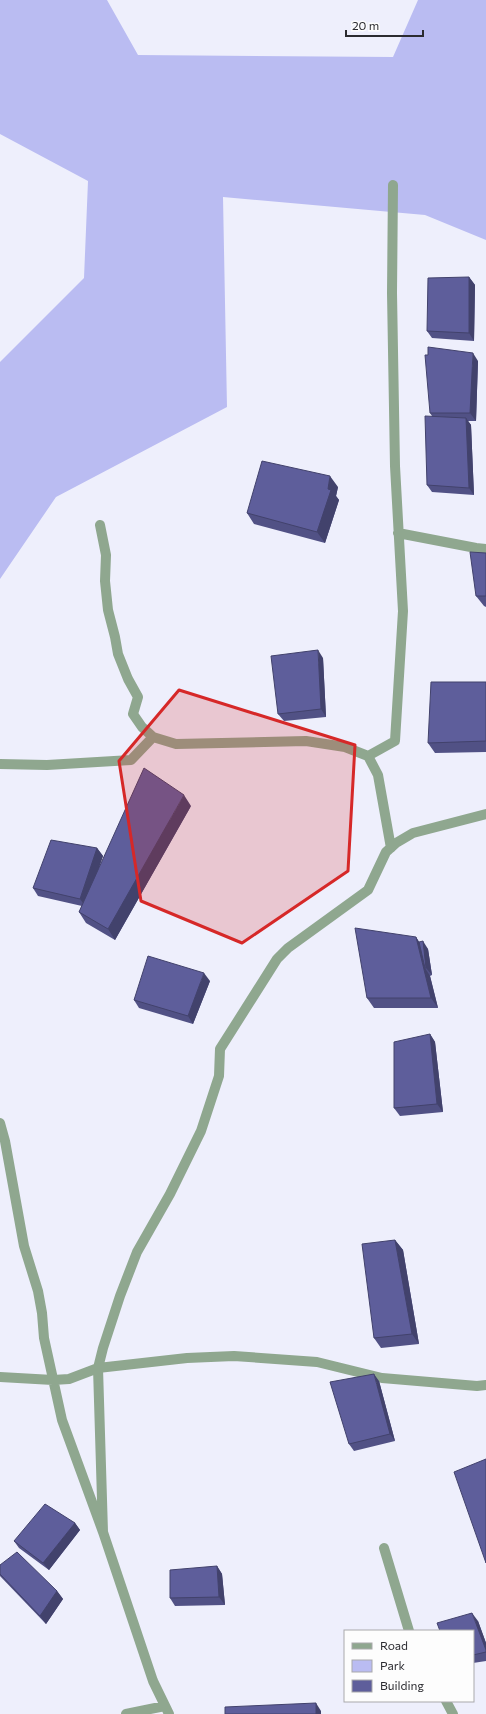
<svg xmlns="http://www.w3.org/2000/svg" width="486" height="1714" viewBox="0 0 486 1714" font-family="Commissioner,sans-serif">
<rect width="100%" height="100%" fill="#eeeffc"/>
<path fill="#babcf2" d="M 0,0 L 107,0 L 138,55 L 393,57 L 418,0 L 486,0 L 486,240 L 425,215 L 223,197 L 227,407 L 56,497 L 0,579 L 0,362 L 84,278 L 88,181 L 0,134 Z"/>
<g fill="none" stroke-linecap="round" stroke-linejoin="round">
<path stroke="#8fa78f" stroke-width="10" d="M 100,525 L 106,555 L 105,581 L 108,610 L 115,637 L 118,654 L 128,679 L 138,697 L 133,714 L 142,727 L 153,737 L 176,744 L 306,741 L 345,747 L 368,756 L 378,775 L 391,848
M 398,533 L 476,548 L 486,549
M 368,756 L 395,741 L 403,611 L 395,466 L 392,293 L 393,185
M 0,764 L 47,765 L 131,760 L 153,737
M 0,1123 L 5,1141 L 24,1246 L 38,1291 L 42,1313 L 44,1338 L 62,1420 L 103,1532 L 153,1681 L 169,1714
M 0,1377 L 53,1380 L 69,1379 L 98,1368 L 187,1358 L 234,1356 L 317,1362 L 382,1378 L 477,1386 L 486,1385
M 103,1532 L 98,1368 L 103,1348 L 120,1296 L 137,1252 L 170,1194 L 201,1131 L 219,1076 L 220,1049 L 277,959 L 288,948 L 368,890 L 386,852 L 396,843 L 413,833 L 486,814
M 384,1548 L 409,1631
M 446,1701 L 453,1714
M 126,1714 L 165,1706"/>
</g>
<path fill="#515185" d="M 469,277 L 475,285 L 474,341 L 432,338 L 427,331 Z
M 478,361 L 476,421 L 468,421 L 471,425 L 474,495 L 432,492 L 427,485 L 432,416 L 430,413 Z
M 338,487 L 336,496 L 339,500 L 325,543 L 254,524 L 247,513 Z
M 486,553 L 486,607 L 484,606 L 476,596 Z
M 323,658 L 326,717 L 284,721 L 278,714 Z
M 486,682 L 486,752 L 435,753 L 428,743 Z
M 191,806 L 115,940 L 86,923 L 79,912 L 82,906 L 38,896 L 33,888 L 97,848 L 103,856 L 98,869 Z
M 416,937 L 419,942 L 428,949 L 432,975 L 430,976 L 438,1008 L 374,1008 L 367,998 Z
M 210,981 L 193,1024 L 139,1008 L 134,1000 Z
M 430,1034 L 435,1042 L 443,1112 L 400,1116 L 394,1108 Z
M 395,1240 L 403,1250 L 419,1344 L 381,1348 L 374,1338 Z
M 379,1381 L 395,1441 L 354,1451 L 349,1444 Z
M 75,1523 L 80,1530 L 49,1570 L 19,1548 L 14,1541 Z
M 0,1565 L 57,1591 L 63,1599 L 46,1624 L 0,1576 Z
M 217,1566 L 222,1574 L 225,1605 L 175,1606 L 170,1598 Z
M 478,1621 L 486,1643 L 486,1661 L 473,1663 L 473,1631 Z"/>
<path fill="#42426c" d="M 469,277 L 475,285 L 474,341 L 469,333 Z
M 473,353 L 478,361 L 476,421 L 470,413 Z
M 466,418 L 471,425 L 474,495 L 469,488 Z
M 330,476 L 338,487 L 336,496 L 339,500 L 325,543 L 317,532 Z
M 318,650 L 323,658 L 326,717 L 321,709 Z
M 184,795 L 191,806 L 115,940 L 108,929 Z
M 97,848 L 103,856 L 86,907 L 80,899 Z
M 416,937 L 423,948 L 423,941 L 428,949 L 432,975 L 426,968 L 425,968 L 430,976 L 438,1008 L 431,998 Z
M 204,973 L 210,981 L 193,1024 L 188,1016 Z
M 430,1034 L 435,1042 L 443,1112 L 437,1104 Z
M 395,1240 L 403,1250 L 419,1344 L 412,1334 Z
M 374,1374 L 379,1381 L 395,1441 L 390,1434 Z
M 75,1523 L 80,1530 L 49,1570 L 43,1563 Z
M 217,1566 L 222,1574 L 225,1605 L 219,1597 Z
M 57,1591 L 63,1599 L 46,1624 L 40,1616 Z
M 472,1613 L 478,1621 L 486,1643 L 486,1650 Z
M 316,1703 L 321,1711 L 321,1714 L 316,1714 Z"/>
<path fill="#5e5e9b" stroke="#42426c" d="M 469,277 L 469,333 L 427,331 L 428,278 Z
M 428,347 L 473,353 L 470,413 L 430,413 L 425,355 L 428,355 Z
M 425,416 L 466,418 L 469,488 L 427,485 Z
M 262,461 L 330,476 L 328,489 L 331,490 L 317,532 L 247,513 Z
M 470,552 L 486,553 L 486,596 L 476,596 Z
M 318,650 L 321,709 L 278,714 L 271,656 Z
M 431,682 L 486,682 L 486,741 L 428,743 Z
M 144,768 L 184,795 L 108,929 L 79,912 Z
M 51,840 L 97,848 L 80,899 L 33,888 Z
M 355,928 L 416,937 L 431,998 L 367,998 Z
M 423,941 L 426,968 L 425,968 L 419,942 Z
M 148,956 L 204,973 L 188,1016 L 134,1000 Z
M 430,1034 L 437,1104 L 394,1108 L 394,1042 Z
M 395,1240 L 412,1334 L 374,1338 L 362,1244 Z
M 374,1374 L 390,1434 L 349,1444 L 330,1382 Z
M 486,1459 L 486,1563 L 454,1472 Z
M 45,1504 L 75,1523 L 43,1563 L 14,1541 Z
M 17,1552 L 57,1591 L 40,1616 L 0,1574 L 0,1565 Z
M 217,1566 L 219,1597 L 170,1598 L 170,1570 Z
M 472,1613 L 486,1650 L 486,1652 L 473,1655 L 473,1631 L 440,1631 L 437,1623 Z
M 316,1703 L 316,1714 L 225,1714 L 225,1707 Z"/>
<path fill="#d62828" fill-opacity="0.2" stroke="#d62828" stroke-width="3" stroke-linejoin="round" d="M 179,690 L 355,745 L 348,871 L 242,943 L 141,901 L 119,761 Z"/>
<rect x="344" y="1630" width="130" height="72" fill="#fdfdfd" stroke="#a9a9ab"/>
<rect x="352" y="1643" width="20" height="6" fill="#8fa78f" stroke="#a9a9ab"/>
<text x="380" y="1650" font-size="12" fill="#2b2b30">Road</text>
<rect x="352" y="1660" width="20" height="12" fill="#babcf2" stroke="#a9a9ab"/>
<text x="380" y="1670" font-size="12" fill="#2b2b30">Park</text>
<rect x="352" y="1680" width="20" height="12" fill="#5e5e9b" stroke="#a9a9ab"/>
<text x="380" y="1690" font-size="12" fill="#2b2b30">Building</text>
<path d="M346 30v6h77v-6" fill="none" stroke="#2b2b30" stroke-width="2"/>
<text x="352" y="30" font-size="12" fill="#2b2b30" stroke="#fdfdfd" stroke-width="3" paint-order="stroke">20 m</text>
</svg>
